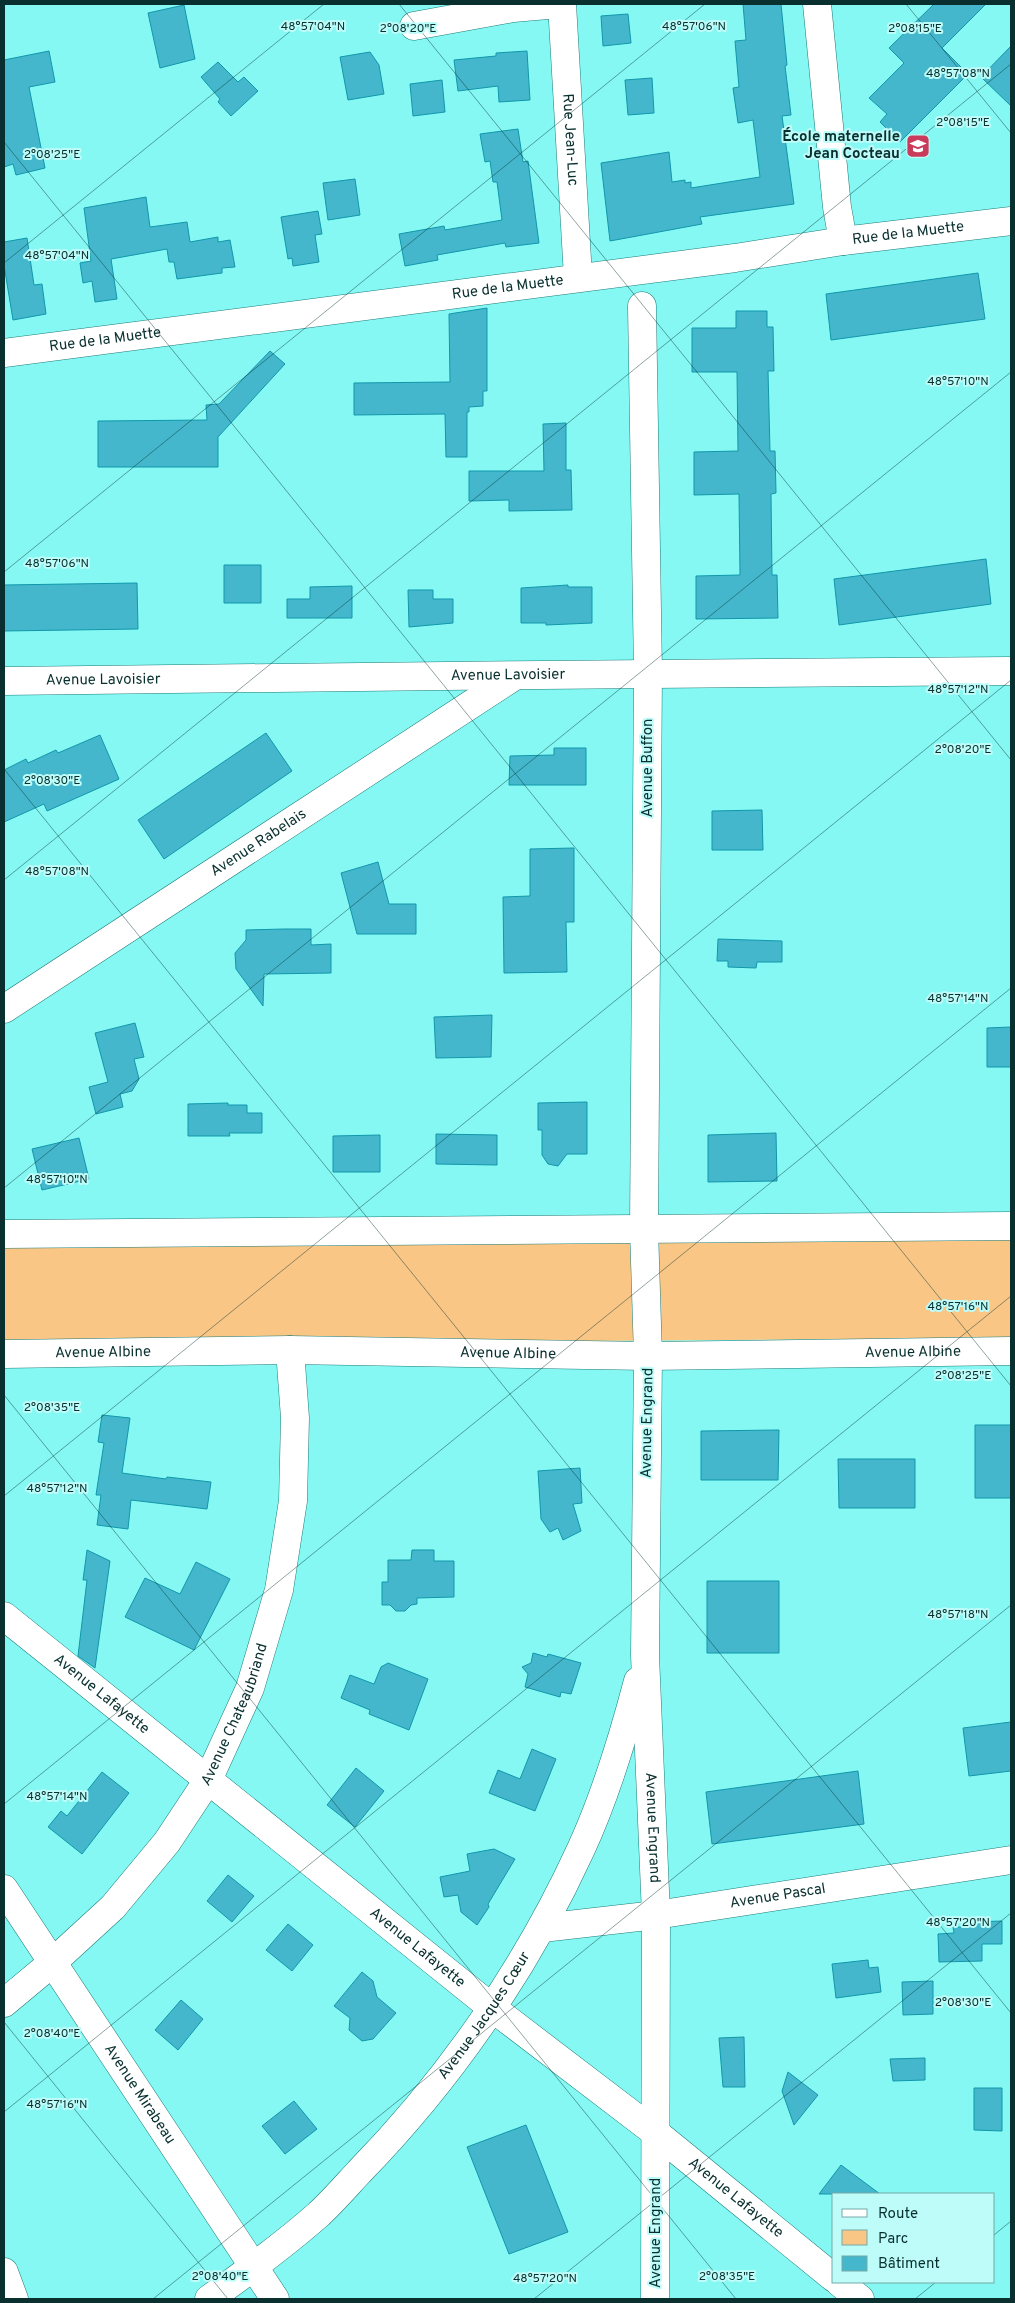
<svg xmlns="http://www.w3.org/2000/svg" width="1015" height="2303" viewBox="0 0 1015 2303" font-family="Overpass,sans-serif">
<rect width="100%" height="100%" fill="#85f8f3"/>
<path fill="#f9c686" d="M 1011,1237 L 1011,1338 L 4,1345 L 4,1243 Z"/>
<path fill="#44b7cc" stroke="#1197ab" d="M 743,4 L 781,4 L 787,65 L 785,66 L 791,115 L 782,116 L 794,204 L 700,217 L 702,224 L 610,241 L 601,163 L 669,152 L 672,182 L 685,180 L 685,183 L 691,182 L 691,188 L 760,177 L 753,120 L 738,123 L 733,88 L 739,87 L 735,41 L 746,40 Z
M 934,4 L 986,4 L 942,48 L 968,74 L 900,142 L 880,122 L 887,114 L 869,98 L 904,63 L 889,48 Z
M 184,5 L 195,59 L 160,68 L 148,13 Z
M 628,14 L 631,43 L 603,46 L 601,16 Z
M 1011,46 L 1011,106 L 981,77 Z
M 49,51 L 55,82 L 29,87 L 45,168 L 16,175 L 13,164 L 4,167 L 4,60 Z
M 527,51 L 530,100 L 499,102 L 498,86 L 458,91 L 454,60 L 496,56 L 496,53 Z
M 370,52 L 379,65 L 384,94 L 348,100 L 340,57 Z
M 218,62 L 238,82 L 244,77 L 258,91 L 231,116 L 218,102 L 220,99 L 201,77 Z
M 652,78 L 654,113 L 628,115 L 625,80 Z
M 442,80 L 445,112 L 413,116 L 410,84 Z
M 518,129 L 523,162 L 528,161 L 539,243 L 506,247 L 505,243 L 437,255 L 438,260 L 405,266 L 399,234 L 444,226 L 445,230 L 502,220 L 497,182 L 493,182 L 490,161 L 485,162 L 480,134 Z
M 355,179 L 360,215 L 328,220 L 323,183 Z
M 146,197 L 150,227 L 187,222 L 190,242 L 218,237 L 218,242 L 230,240 L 235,267 L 222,268 L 222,273 L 177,279 L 174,262 L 169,262 L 167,249 L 111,259 L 117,299 L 95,302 L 92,281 L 83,283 L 80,263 L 91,261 L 84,208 Z
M 318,211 L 322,234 L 315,235 L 319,262 L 293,266 L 292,258 L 288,259 L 281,217 Z
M 27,238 L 34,285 L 42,284 L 46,314 L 13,320 L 4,265 L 4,242 Z
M 978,273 L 985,319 L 831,340 L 826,294 Z
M 487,308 L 487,391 L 483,391 L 483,406 L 469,407 L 469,412 L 467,412 L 467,457 L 446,457 L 445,414 L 354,415 L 354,383 L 450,382 L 449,314 Z
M 736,311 L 767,311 L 767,327 L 773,327 L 774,371 L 768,371 L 770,451 L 775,451 L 776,493 L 771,494 L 772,575 L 777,575 L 778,618 L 696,619 L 696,576 L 740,575 L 739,494 L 694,495 L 694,452 L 738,451 L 737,372 L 692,372 L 692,328 L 736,328 Z
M 270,351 L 285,364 L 218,437 L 218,467 L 98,467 L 98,421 L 207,420 L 206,405 L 219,404 Z
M 566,423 L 566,470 L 571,470 L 572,510 L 509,511 L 509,500 L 469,501 L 469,471 L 544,471 L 543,424 Z
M 986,559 L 991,604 L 839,625 L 834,579 Z
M 224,565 L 261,565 L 261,603 L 224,603 Z
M 137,583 L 138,629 L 4,631 L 4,585 Z
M 568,585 L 568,587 L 592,587 L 592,623 L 546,625 L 546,623 L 521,623 L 521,588 Z
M 352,586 L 352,618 L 287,618 L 287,599 L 310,599 L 310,587 Z
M 408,590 L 433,590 L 433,599 L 453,599 L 453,623 L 409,627 Z
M 266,733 L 292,771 L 164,859 L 138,820 Z
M 100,735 L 119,779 L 47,811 L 44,804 L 4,822 L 4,770 L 26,759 L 28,763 L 56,750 L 58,753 Z
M 554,748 L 586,748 L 586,785 L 509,785 L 510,756 L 554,755 Z
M 762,810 L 763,850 L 712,850 L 712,811 Z
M 574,848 L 574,922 L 566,922 L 567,972 L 504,973 L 503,897 L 530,896 L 530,849 Z
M 378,862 L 389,904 L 416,904 L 416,934 L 357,934 L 341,873 Z
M 284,929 L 311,929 L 311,945 L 331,944 L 331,973 L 264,974 L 263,1006 L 236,969 L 235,953 L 246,940 L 246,930 Z
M 718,939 L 782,941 L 782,962 L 757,962 L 756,968 L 728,967 L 728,961 L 717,961 Z
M 492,1015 L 491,1057 L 436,1058 L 434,1017 Z
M 135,1023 L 144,1057 L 134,1059 L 139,1079 L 132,1091 L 120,1094 L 123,1107 L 96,1114 L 89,1087 L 108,1082 L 95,1033 Z
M 1011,1027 L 1011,1067 L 987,1067 L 987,1028 Z
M 587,1102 L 587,1154 L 567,1154 L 558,1166 L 548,1164 L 542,1155 L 542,1130 L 538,1130 L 538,1103 Z
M 228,1103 L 228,1105 L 247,1105 L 247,1113 L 262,1113 L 262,1133 L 229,1133 L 230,1136 L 188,1136 L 188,1104 Z
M 776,1133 L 777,1181 L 708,1182 L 708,1135 Z
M 436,1134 L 497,1135 L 497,1165 L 436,1164 Z
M 380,1135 L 380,1172 L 333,1172 L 333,1136 Z
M 79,1138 L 89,1179 L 42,1190 L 32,1149 Z
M 102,1415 L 130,1418 L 122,1473 L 166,1479 L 167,1477 L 211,1482 L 207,1509 L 131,1500 L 128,1529 L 97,1525 L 101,1495 L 96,1495 L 104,1443 L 98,1442 Z
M 975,1425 L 1011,1425 L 1011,1498 L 975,1498 Z
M 779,1430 L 778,1480 L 701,1480 L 701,1431 Z
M 838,1459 L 915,1459 L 915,1508 L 839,1508 Z
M 580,1468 L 582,1503 L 573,1504 L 581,1531 L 563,1540 L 558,1528 L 550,1532 L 541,1519 L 538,1471 Z
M 87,1550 L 110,1561 L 95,1668 L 78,1656 L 87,1580 L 83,1580 Z
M 412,1550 L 434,1550 L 434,1561 L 454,1561 L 454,1597 L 417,1598 L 417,1604 L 411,1605 L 405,1611 L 396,1611 L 390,1605 L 382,1605 L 382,1582 L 388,1582 L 388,1560 L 411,1560 Z
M 196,1562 L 230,1579 L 194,1650 L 125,1617 L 145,1578 L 180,1594 Z
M 707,1581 L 779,1581 L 779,1653 L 707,1653 Z
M 533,1653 L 547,1657 L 548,1654 L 581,1663 L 571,1694 L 561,1692 L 560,1697 L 525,1687 L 528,1674 L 522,1667 L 531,1663 Z
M 388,1663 L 428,1679 L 409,1730 L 369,1714 L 370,1710 L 341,1698 L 350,1675 L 374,1684 L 381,1667 Z
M 1011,1722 L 1011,1771 L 969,1776 L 963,1728 Z
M 532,1749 L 556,1759 L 535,1811 L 489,1793 L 498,1770 L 520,1779 Z
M 356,1768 L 384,1791 L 355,1827 L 327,1805 Z
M 858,1771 L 864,1824 L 712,1844 L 706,1792 Z
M 102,1772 L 129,1793 L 82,1854 L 48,1827 L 61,1811 L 67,1816 Z
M 494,1849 L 515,1859 L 488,1904 L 489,1907 L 477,1925 L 461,1912 L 458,1895 L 444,1897 L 440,1877 L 470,1871 L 467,1854 Z
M 228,1875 L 254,1896 L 232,1922 L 207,1901 Z
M 1002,1921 L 1002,1944 L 982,1944 L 982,1961 L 939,1962 L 938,1934 L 954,1933 L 953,1927 L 970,1927 L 970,1922 Z
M 288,1924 L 313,1945 L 292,1971 L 266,1950 Z
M 868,1960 L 869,1968 L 878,1967 L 881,1992 L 836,1998 L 832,1964 Z
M 362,1972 L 373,1981 L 377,1997 L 396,2013 L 373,2039 L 362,2041 L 349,2030 L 350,2018 L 334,2006 Z
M 933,1981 L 933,2014 L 903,2015 L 902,1982 Z
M 181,2000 L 203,2019 L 178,2050 L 155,2030 Z
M 744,2037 L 745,2087 L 723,2087 L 719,2038 Z
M 925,2058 L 925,2080 L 893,2081 L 890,2059 Z
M 788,2072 L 818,2095 L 794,2125 L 782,2091 Z
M 974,2088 L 1002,2088 L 1002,2131 L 974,2130 Z
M 294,2101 L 317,2129 L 285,2154 L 262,2126 Z
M 526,2125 L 568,2232 L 509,2254 L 467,2147 Z
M 841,2165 L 880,2194 L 819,2194 Z"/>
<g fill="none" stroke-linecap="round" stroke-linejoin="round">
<g stroke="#1d7d7a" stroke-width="29">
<g id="minor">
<path id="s1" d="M 562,4 L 578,277"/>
<path d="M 817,4 L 837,207 L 843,241"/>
<path d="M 414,26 L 513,8 L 559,4"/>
<path id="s2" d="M 642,306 L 648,672 L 644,1229 L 648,1356 L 645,1655 L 656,1915 L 655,2299"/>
<path id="s3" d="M 4,353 L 735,258 L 843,241 L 1011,221"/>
<path id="s4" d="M 4,681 C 340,678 675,672 1011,671"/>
<path id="s5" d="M 4,1009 L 513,677"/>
<path d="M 4,1234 L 1011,1226"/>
<path id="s6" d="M 4,1354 L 290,1350 L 648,1356 L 1011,1351"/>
<path id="s7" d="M 4,1616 L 491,2007 L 656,2133 L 834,2278"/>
<path id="s8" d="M 4,1889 L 275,2299"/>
<path id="s9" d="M 542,1928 L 656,1915 L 1011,1860"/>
<path id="s10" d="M 4,2003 L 52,1963 L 113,1907 L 167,1842 L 208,1780 L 250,1688 L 279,1590 L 293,1501 L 295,1418 L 290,1350"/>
<path d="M 4,2272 L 14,2299"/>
<path d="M 839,2282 L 860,2299"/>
<path id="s11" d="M 209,2299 C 247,2272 284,2245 319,2214 C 333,2201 346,2186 359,2172 C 450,2079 527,1967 581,1849 C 606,1795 623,1738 638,1681"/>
</g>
</g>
<use href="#minor" stroke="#fff" stroke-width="28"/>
</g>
<path fill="none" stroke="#09302f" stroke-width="1" stroke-opacity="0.45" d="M 399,4 L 1011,760M 906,4 L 1011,133M 4,142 L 1011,1386M 4,263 L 324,4M 4,572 L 705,4M 4,769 L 1011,2013M 4,880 L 1011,64M 4,1188 L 1011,372M 4,1395 L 736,2299M 4,1496 L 1011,680M 4,1804 L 1011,988M 4,2022 L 228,2299M 4,2112 L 1011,1296M 994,2235 L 1011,2221M 153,2299 L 1011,1605M 534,2299 L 1011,1913M 915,2299 L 936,2282"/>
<defs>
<g id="school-square" transform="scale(1.25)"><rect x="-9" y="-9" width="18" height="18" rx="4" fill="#ca3b5b" stroke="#bdfcf9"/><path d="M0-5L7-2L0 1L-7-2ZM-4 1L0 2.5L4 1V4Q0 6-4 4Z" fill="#fff"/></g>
</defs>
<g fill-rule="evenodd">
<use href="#school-square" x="918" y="146"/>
</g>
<g text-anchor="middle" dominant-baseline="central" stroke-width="4" stroke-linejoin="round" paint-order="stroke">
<g font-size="15" font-weight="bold" fill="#09302f" stroke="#bdfcf9" text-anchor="end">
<text x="900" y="137">École maternelle<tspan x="900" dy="17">Jean Cocteau</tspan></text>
</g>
<g font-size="15" fill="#09302f" stroke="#bdfcf9">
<text stroke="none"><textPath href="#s1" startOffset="136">Rue Jean-Luc</textPath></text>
<text stroke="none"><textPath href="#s3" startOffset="912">Rue de la Muette</textPath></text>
<text stroke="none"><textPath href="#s3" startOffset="508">Rue de la Muette</textPath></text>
<text stroke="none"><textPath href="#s3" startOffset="102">Rue de la Muette</textPath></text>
<text stroke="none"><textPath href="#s4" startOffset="504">Avenue Lavoisier</textPath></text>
<text stroke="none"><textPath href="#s4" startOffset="99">Avenue Lavoisier</textPath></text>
<text transform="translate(648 768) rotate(-90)">Avenue Buffon</text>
<text stroke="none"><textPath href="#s5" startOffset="304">Avenue Rabelais</textPath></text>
<text stroke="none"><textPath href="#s6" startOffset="99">Avenue Albine</textPath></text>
<text stroke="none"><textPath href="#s6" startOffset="909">Avenue Albine</textPath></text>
<text stroke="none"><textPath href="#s6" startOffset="504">Avenue Albine</textPath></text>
<text transform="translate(648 1423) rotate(-89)">Avenue Engrand</text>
<text stroke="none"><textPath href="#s7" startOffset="125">Avenue Lafayette</textPath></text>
<text stroke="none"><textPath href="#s10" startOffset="375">Avenue Chateaubriand</textPath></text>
<text stroke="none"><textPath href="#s2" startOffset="1522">Avenue Engrand</textPath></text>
<text stroke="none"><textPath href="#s9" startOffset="238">Avenue Pascal</textPath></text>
<text stroke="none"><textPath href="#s7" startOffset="530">Avenue Lafayette</textPath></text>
<text stroke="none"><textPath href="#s11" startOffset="398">Avenue Jacques Cœur</textPath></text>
<text stroke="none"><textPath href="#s8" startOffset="246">Avenue Mirabeau</textPath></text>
<text stroke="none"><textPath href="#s7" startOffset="935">Avenue Lafayette</textPath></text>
<text transform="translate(656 2233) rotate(-90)">Avenue Engrand</text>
</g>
</g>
<g font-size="12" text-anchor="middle" fill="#09302f" stroke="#bdfcf9" stroke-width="4" stroke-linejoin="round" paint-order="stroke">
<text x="313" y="30">48°57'04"N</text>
<text x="694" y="30">48°57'06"N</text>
<text x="408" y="32">2°08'20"E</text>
<text x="915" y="32">2°08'15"E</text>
<text x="958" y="77">48°57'08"N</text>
<text x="963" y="126">2°08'15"E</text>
<text x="52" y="158">2°08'25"E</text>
<text x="57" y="259">48°57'04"N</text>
<text x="958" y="385">48°57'10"N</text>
<text x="57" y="567">48°57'06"N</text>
<text x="958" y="693">48°57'12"N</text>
<text x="963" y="753">2°08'20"E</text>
<text x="52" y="784">2°08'30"E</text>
<text x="57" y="875">48°57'08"N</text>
<text x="958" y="1002">48°57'14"N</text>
<text x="57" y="1183">48°57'10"N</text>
<text x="958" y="1310">48°57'16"N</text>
<text x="963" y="1379">2°08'25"E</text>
<text x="52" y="1411">2°08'35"E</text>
<text x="57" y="1492">48°57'12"N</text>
<text x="958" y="1618">48°57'18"N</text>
<text x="57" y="1800">48°57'14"N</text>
<text x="958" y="1926">48°57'20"N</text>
<text x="963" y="2006">2°08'30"E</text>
<text x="52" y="2037">2°08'40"E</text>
<text x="57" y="2108">48°57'16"N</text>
<text x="220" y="2280">2°08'40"E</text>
<text x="727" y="2280">2°08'35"E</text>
<text x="545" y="2282">48°57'20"N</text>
</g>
<rect width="1015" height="2303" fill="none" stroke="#09302f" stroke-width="10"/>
<rect x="832" y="2193" width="162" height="90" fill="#bdfcf9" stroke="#75aaa8"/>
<rect x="842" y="2209" width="25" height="8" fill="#ffffff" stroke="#75aaa8"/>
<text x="878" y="2218" font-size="15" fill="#09302f">Route</text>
<rect x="842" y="2230" width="25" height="15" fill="#f9c686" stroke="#75aaa8"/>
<text x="878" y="2243" font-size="15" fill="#09302f">Parc</text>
<rect x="842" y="2256" width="25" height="15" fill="#44b7cc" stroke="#75aaa8"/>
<text x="878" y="2268" font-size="15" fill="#09302f">Bâtiment</text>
</svg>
